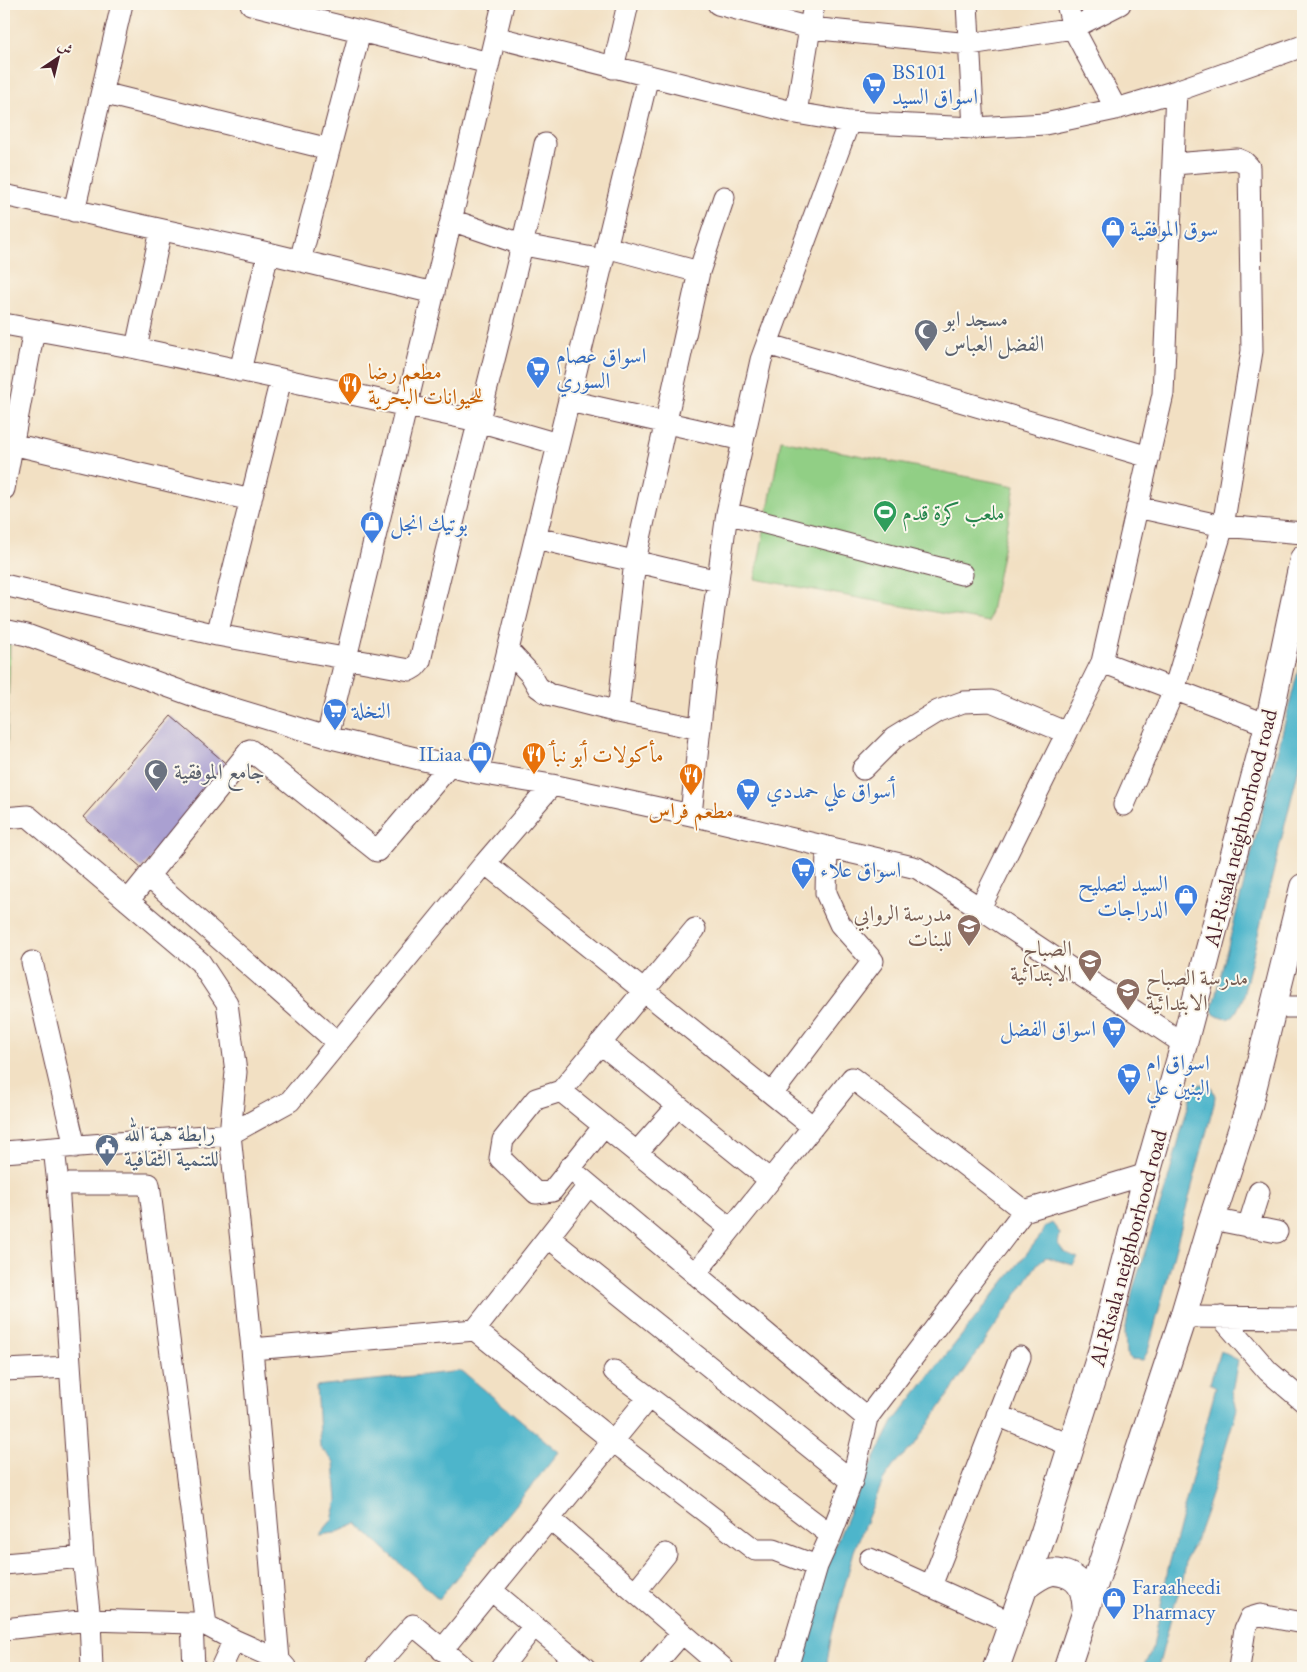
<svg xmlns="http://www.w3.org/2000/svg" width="1307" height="1672" viewBox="0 0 1307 1672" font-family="'EB Garamond',Amiri,serif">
<rect width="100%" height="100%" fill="#fbf7ec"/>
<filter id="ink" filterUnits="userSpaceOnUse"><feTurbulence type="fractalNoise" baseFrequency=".02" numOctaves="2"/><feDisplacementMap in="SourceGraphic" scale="10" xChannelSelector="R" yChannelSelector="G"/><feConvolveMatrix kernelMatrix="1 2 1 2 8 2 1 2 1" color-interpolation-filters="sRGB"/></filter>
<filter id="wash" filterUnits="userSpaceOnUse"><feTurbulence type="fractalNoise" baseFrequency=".0096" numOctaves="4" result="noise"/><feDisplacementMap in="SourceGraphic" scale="20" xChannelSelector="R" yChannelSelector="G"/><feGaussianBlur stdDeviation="1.12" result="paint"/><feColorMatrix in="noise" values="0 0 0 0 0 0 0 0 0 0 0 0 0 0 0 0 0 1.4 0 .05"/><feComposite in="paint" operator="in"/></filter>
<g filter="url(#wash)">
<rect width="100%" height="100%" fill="#f2e0c3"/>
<path fill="#91cf85" stroke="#6e7758" d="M 781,440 L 1015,486 L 989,622 L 755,579 Z
M 4,642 L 10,643 L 7,745 L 4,746 Z"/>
<path fill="#4db5cb" stroke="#4c6a7b" d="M 1303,651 L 1303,751 L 1242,1000 C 1235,1015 1231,1025 1214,1014 L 1212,1009 Z
M 1200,1084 L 1211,1086 L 1215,1096 L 1214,1104 L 1148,1351 L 1143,1360 L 1131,1359 L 1126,1354 L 1125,1332 L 1133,1289 L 1166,1187 L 1190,1099 L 1193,1091 Z
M 1052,1223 L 1060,1233 L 1058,1244 L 1064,1252 L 1078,1258 L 1073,1265 L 1046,1257 L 1038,1263 L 913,1447 L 897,1461 L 883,1481 L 854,1551 L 832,1633 L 826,1668 L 797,1668 L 816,1592 L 855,1498 L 893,1422 L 1042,1234 L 1045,1227 Z
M 1220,1351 L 1238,1360 L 1232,1391 L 1237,1409 L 1205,1514 L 1195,1542 L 1187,1556 L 1182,1585 L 1174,1606 L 1158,1668 L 1143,1668 L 1153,1647 L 1168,1569 L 1216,1387 L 1210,1383 Z
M 462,1371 L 559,1452 L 439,1599 L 357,1524 L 335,1533 L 319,1535 L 332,1520 L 337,1501 L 334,1462 L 320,1447 L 316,1386 Z"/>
<g id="blocks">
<path fill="#aaa0d1" d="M 171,716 L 230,767 L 142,868 L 83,817 Z"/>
</g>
</g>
<g filter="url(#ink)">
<use href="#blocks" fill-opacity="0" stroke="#633c42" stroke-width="1"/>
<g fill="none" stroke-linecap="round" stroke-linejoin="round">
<g stroke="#633c42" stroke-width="23">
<path id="minor" d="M 251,4 L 489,63
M 718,4 L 810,28 L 970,44 L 1073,28 L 1120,4
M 967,4 L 974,128
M 1067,4 L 1073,28 L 1116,109
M 495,37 L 796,113 L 849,122 L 974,128 L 1045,124 L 1116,109 L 1176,91 L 1303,46
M 613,68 L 628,4
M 102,93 L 329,149
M 796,113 L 814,4
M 4,195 L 268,253 L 434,293
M 74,211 L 122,4
M 451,220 L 524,245 L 603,260
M 606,247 L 699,272
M 300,261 L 360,32
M 4,324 L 136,348 L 478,421 L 558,444
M 767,344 L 1149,457
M 136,348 L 161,230
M 240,371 L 268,253
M 569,401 L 743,440
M 12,444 L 251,500
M 4,489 L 34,330
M 1137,507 L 1223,526 L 1303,533
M 727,513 L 962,574
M 536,538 L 718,581
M 4,585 L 217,635 L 410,670 L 415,667 L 420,661 C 459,488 508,318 545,144
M 4,630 L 27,635 L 205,700 L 327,737 L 478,773 L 552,785 L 691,815 L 917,868 L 980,908 L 1184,1044
M 217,635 L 281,379
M 508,650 L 531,675 L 538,687 L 548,694 L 618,712 L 700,729
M 1102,662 L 1268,725
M 618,712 L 635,561 L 699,272 L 724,197
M 327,737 L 503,4
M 863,769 L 894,738 L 938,711 L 963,702 L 991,701 L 1067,733
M 478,773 L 648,76
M 1124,805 L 1174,690 L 1223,526 L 1252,351 L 1249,167 L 1244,162 L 1237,159 L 1174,164
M 691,815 L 706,668 L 727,513 L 761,360 L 849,122
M 4,818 L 28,816 L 200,962 L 227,1003 L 236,1072 L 230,1134 L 252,1349 L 279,1660 L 286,1668
M 485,863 L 813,1127
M 148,876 L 338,1043
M 128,901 L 250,750 L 377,851 L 450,765
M 980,908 L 1102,662 L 1163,394 L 1176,91
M 32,962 L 75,1147
M 1273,1007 L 1303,1007
M 600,1043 L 770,1180
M 561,1091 L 731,1229
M 772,1094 L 873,961 L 840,924 L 826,893 L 827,847
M 604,1126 L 552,1191 L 536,1193 L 500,1158 L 503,1140 L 536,1099 L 561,1091 L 695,929
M 54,1148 L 58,1184 L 83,1557 L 90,1620 L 92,1668
M 4,1152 L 230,1134 L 290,1101 L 485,863 L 552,785
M 637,1152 L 678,1106
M 569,1168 L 867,1418
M 58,1184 L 149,1184 L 206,1625
M 1212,1219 L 1277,1232
M 1248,1227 L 1259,1192
M 548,1237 L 852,1481
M 695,1274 L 852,1078 L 1024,1211
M 1183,1317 L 1303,1318
M 1221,1317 L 1268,1371 L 1303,1401
M 475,1330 L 589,1185
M 252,1349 L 475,1330 L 613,1441 L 755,1550 L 774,1550 L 817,1566
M 4,1370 L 70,1367
M 614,1371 L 831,1535
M 997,1415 L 1072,1446
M 550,1519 L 723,1668
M 870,1559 L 1012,1623
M 4,1564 L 83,1557
M 931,1586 L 1020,1357
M 491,1590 L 585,1668
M 635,1592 L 666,1554
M 192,1623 L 194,1668
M 4,1629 L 90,1620 L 192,1623 L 206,1625 L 234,1640 L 279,1660
M 442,1650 L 648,1398
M 221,1668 L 234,1640
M 375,1668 L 413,1625 L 465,1668
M 501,1668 L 534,1626
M 652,1668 L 682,1633
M 787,1668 L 817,1566 L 831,1535 L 852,1481 L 867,1418 L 1024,1211 L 1147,1174
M 1239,1668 L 1245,1629 L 1250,1618 L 1260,1615 L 1303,1623"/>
</g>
<g stroke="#633c42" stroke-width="28">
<path id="major" d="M 1025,1587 C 1032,1582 1041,1575 1049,1573 C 1054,1571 1060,1573 1065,1574 C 1084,1580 1085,1596 1086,1613
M 996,1668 L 1044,1532 L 1102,1349 L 1147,1174 L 1184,1044 L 1268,725 L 1303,559
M 1067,1668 L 1183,1317 L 1212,1219 L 1249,1106 L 1303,887"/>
</g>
<use href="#minor" stroke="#fff" stroke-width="21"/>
<use href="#major" stroke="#fff" stroke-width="26"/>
</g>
</g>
<defs>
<g id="supermarket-pin" transform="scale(1.25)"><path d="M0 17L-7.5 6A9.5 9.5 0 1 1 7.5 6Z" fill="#3f7fe0" stroke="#fbf7ec"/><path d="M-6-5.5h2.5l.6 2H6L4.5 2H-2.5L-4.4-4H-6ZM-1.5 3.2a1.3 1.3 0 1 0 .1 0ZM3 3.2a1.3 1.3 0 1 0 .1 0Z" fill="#fff"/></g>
<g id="shop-pin" transform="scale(1.25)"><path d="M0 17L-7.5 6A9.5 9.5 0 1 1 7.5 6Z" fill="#3f7fe0" stroke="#fbf7ec"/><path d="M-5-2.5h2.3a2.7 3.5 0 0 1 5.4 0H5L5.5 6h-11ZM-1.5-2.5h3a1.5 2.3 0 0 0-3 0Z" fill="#fff"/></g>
<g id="mosque-pin" transform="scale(1.25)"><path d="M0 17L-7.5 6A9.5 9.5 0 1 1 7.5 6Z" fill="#6b7280" stroke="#fbf7ec"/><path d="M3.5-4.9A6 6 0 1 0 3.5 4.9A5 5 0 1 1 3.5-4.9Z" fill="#fff"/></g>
<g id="restaurant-pin" transform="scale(1.25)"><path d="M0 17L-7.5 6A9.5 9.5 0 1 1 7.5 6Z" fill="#e8710a" stroke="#fbf7ec"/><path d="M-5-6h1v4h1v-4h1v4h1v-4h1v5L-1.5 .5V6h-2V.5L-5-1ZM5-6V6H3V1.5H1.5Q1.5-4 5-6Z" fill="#fff"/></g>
<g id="stadium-pin" transform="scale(1.25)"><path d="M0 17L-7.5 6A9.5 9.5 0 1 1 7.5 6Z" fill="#2e9e5b" stroke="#fbf7ec"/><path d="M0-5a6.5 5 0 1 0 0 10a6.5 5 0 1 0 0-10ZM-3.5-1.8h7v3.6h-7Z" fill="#fff"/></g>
<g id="school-pin" transform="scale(1.25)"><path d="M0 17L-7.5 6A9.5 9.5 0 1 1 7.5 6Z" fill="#8d6e63" stroke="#fbf7ec"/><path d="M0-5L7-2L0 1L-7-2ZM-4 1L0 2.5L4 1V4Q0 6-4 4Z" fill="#fff"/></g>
<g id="civic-pin" transform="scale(1.25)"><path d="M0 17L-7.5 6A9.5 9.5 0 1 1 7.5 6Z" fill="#5c6f8a" stroke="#fbf7ec"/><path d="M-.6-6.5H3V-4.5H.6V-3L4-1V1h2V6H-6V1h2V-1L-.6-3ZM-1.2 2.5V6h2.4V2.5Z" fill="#fff"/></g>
</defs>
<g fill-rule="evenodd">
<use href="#supermarket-pin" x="874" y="84"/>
<use href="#shop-pin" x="1113" y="228"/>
<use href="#mosque-pin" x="926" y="331"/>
<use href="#supermarket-pin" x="538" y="368"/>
<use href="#restaurant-pin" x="350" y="384"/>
<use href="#stadium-pin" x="885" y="512"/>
<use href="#shop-pin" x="372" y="523"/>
<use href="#supermarket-pin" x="335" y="710"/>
<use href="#shop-pin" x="480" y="753"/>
<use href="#restaurant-pin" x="534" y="754"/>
<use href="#mosque-pin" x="156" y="771"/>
<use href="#restaurant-pin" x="691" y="775"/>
<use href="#supermarket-pin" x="748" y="790"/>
<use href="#supermarket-pin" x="803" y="869"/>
<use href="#shop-pin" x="1186" y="896"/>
<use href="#school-pin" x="969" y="926"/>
<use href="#school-pin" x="1090" y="961"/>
<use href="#school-pin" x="1128" y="990"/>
<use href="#supermarket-pin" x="1114" y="1028"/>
<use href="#supermarket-pin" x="1129" y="1075"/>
<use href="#civic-pin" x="107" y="1146"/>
<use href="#shop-pin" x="1114" y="1599"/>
</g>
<g text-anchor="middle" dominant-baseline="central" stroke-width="4" stroke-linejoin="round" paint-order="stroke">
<g font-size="22" fill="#366cbe" stroke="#fbf7ec" text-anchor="start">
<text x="892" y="71">BS101<tspan x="892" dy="25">اسواق السيد</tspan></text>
<text x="1130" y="228">سوق الموفقية</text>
<text x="556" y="355">اسواق عصام<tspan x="556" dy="25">السوري</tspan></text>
<text x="390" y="523">بوتيك انجل</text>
<text x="352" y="710">النخلة</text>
<text x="462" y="753" text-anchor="end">ILiaa</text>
<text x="766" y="790">ٲسواق علي حمددي</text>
<text x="820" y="869">اسواق علاء</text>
<text x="1168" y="883" text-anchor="end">السيد لتصليح<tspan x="1168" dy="25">الدراجات</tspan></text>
<text x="1096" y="1028" text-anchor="end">اسواق الفضل</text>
<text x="1146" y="1062">اسواق ام<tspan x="1146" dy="25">البنين علي</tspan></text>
<text x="1132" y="1586">Faraaheedi<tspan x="1132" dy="25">Pharmacy</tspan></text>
</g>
<g font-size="22" fill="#5b616d" stroke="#fbf7ec" text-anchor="start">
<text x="944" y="318">مسجد ابو<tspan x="944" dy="25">الفضل العباس</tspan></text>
<text x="174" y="771">جامع الموفقية</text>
</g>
<g font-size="22" fill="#c56008" stroke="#fbf7ec" text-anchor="start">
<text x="368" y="371">مطعم رضا<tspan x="368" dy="25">للحيوانات البحرية</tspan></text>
<text x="552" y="754">مأكولات ٲبو نبٲ</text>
<text x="691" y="810" text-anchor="middle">مطعم فراس</text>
</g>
<g font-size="22" fill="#27864d" stroke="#fbf7ec" text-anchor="start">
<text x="902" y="512">ملعب كرة قدم</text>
</g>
<g font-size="22" fill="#4a1f2b" stroke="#fbf7ec">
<text transform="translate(1240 828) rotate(-76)">Al-Risala neighborhood road</text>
<text transform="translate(1128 1248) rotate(-75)">Al-Risala neighborhood road</text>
</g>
<g font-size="22" fill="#785e54" stroke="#fbf7ec" text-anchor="end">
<text x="952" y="913">مدرسة الروابي<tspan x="952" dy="25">للبنات</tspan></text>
<text x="1072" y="948">الصباح<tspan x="1072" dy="25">الابتدائية</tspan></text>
<text x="1146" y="977" text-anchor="start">مدرسة الصباح<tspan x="1146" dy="25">الابتدائية</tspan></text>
</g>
<g font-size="22" fill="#4e5e75" stroke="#fbf7ec" text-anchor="start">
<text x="124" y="1133">رابطة هبة الله<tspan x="124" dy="25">للتنمية الثقافية</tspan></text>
</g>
</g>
<rect width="1307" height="1672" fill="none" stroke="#fbf7ec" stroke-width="20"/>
<g transform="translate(58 58) rotate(35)" stroke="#fbf7ec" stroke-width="4" paint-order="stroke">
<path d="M0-4L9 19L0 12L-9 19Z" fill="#4a1f2b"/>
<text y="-8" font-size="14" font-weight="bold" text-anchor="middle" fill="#4a1f2b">ش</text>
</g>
</svg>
